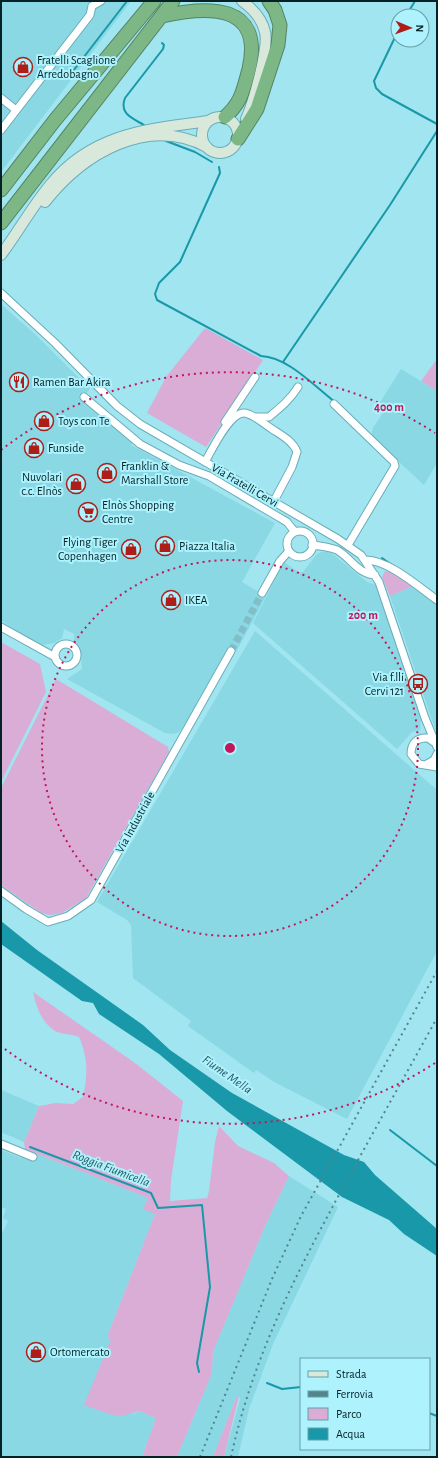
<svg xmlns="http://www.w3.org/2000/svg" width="438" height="1458" viewBox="0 0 438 1458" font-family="'Alegreya Sans',sans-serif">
<rect width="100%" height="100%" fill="#a0e5f0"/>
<path fill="#89d8e4" d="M 1,1 L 131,1 L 1,172 Z
M 1,304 L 37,336 L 90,389 L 86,394 L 136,436 L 131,445 L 275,523 L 242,582 L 266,596 L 236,652 L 228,647 L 185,724 L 179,732 L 174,734 L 165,733 L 67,679 L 82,669 L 81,654 L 74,641 L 74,634 L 64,629 L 62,638 L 54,643 L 43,645 L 24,636 L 1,620 Z
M 401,369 L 437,391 L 437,463 L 424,485 L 371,436 L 373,428 L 386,408 L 379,404 Z
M 322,552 L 328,552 L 334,555 L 367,582 L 376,585 L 381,597 L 421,720 L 420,730 L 412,732 L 397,749 L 253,623 L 284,562 L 298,572 L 303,572 L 317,554 Z
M 413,586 L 437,603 L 437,735 L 390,596 Z
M 255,631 L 437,790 L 437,951 L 347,1119 L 276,1083 L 256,1070 L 254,1073 L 188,1026 L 191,1021 L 133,978 L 131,925 L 127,920 L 97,902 Z
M 1,1090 L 39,1106 L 24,1142 L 1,1132 Z
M 25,1149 L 148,1198 L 155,1214 L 107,1337 L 111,1339 L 132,1414 L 139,1411 L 156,1418 L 142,1457 L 1,1457 L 1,1231 L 3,1232 L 8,1221 L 3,1218 L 6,1209 L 1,1207 L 1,1150 L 21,1158 Z
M 289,1176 L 338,1207 L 273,1344 L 249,1409 L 238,1457 L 224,1457 L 240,1399 L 239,1396 L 236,1398 L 213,1457 L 177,1457 L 212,1373 L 213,1352 L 265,1226 Z"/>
<path fill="#d9add6" d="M 205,328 L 263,360 L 206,447 L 147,413 L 166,377 Z
M 437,359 L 437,391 L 421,381 Z
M 385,571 L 390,572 L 413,586 L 390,596 L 382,577 Z
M 1,642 L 40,664 L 46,692 L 1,782 Z
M 56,679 L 168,747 L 169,752 L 86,898 L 62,913 L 50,915 L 41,913 L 1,885 L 1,788 Z
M 33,992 L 135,1063 L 183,1101 L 171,1180 L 170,1201 L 207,1198 L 209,1191 L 215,1142 L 219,1126 L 238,1146 L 274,1163 L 289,1176 L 265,1226 L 213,1352 L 212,1373 L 177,1457 L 142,1457 L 156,1418 L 139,1411 L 121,1416 L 109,1414 L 84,1405 L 111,1339 L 107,1337 L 155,1214 L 143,1209 L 148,1198 L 25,1149 L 24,1142 L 39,1106 L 56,1103 L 73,1104 L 83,1097 C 88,1075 88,1057 79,1037 C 72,1034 63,1034 57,1032 C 42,1024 36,1007 33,992 Z
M 239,1396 L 224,1457 L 213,1457 L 236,1398 Z"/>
<path fill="#1898a8" d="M 1,921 L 37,950 L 143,1025 L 170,1050 L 232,1093 L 344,1155 L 364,1162 L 375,1175 L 437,1229 L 437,1256 L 404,1234 L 389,1220 L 342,1197 L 227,1111 L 159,1054 L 99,1014 L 93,1003 L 82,1001 L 1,944 Z"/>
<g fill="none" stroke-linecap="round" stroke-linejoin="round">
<path stroke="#1898a8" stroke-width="2" d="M 406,16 L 415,1
M 398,31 L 374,81 L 376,88 L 382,94 L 437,124
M 70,75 L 127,1
M 144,125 C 132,118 119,114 125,98 L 163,49 L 164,45 L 162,43
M 166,141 L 195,152 L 212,162
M 219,167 L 220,173 L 180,262 L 159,283 L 155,294 L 157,300 L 261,356 C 288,357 314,386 335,402
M 283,362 L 390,205 L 437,131
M 382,558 L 392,565
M 390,1130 L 437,1166
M 30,1147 L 151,1193 L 158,1208 L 202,1205 L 210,1287 L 197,1363 L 199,1372
M 267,1383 L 282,1389 L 301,1387
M 429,1413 L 437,1416"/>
<path stroke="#81bec8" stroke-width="7" stroke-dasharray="7 3.5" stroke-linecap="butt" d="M 231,651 L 262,593"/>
<g stroke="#69adb8" stroke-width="9">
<path id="street" d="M 92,6 L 101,1
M 1,98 L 16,110
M 1,130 L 90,15 L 92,6
M 1,293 L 55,343 L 117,406 L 140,424 L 338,539 L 361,555 L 379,582 L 425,718 L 437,747
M 84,397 L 140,444 L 179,465 L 209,476 L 275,515 L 287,522 L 295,532
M 334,404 L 394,462 L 395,466 L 348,545
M 255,417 L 269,417 C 280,408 290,400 298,387
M 225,422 L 255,377
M 205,462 C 212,450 230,411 245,413 C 255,415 264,424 272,429 C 281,435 293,441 297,452 L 292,467 L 274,501
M287 544a13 13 0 1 1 26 0a13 13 0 1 1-26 0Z
M 312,545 C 321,546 329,547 337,550 C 351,558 358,574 375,575
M 365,560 C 387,559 419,587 437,600
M 262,593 L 280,561 L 289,551
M 1,627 L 55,657
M55 655a11 11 0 1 1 22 0a11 11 0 1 1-22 0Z
M 435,743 L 428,738 C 417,737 411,743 411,754 L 419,764 L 437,767
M 427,764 L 434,760 L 437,754
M 1,891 L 26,909 L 48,922 L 68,916 L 91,900 L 231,651
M 1,1144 L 33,1157"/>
</g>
<g stroke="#69adb8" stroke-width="12">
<path id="secondary" d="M 242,1 C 253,9 262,18 265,32 C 269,47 253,104 246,119
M202 135a18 18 0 1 1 36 0a18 18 0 1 1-36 0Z
M 45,202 C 83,154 147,115 207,147
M 1,255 C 18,232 32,207 50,185 C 92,133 148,129 209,121"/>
</g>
<g stroke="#538364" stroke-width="15">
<path id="highway" d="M 162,16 C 208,6 264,3 249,69 C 243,90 242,102 225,117
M 238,139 L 257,109 L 278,45 L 280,25 L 275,10 L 269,1
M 1,190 L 55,120 L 154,1
M 1,223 L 173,1"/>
</g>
<use href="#street" stroke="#fff" stroke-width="7"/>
<use href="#secondary" stroke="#d8e9db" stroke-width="10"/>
<use href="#highway" stroke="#7db786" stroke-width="13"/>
<path stroke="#53858c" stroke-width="2" stroke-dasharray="2 4" stroke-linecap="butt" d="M 200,1457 L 272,1279 L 301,1216 L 437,971
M 231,1457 C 253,1356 297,1272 346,1182 C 376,1127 407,1072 437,1018"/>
</g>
<g fill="none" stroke="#c2185b" stroke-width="2" stroke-dasharray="2 4">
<circle cx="230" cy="748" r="188"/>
<path d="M435 1063A376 376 0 0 1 1 1046M1 450A376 376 0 0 1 435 433"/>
</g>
<defs>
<g id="shop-ring" transform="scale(1)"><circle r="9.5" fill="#adf2fd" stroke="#ae1d18" stroke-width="1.5"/><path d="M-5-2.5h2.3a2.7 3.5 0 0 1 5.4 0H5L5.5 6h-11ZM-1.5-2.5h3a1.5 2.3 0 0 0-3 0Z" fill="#ae1d18"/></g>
<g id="restaurant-ring" transform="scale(1)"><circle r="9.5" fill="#adf2fd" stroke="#ae1d18" stroke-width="1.5"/><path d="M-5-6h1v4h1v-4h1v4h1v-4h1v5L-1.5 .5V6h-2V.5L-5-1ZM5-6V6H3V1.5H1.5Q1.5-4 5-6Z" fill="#ae1d18"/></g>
<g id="supermarket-ring" transform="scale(1)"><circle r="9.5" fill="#adf2fd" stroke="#ae1d18" stroke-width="1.5"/><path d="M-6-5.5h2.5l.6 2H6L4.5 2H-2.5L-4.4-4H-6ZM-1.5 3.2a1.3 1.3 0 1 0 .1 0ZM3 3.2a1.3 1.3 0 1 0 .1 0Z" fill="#ae1d18"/></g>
<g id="bus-ring" transform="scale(1)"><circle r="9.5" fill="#adf2fd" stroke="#ae1d18" stroke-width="1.5"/><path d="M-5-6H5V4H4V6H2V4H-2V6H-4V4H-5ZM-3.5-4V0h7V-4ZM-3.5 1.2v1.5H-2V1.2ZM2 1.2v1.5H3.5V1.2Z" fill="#ae1d18"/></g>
</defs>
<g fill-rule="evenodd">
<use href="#shop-ring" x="23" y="67"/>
<use href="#restaurant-ring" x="19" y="382"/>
<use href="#shop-ring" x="44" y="421"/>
<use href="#shop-ring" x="34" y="448"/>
<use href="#shop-ring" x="107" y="473"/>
<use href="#shop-ring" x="76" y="484"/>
<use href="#supermarket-ring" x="88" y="512"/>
<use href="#shop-ring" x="165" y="546"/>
<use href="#shop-ring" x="131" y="549"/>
<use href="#shop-ring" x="171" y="600"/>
<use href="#bus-ring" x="418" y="684"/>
<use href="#shop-ring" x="36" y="1352"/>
</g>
<g text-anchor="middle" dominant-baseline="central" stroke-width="4" stroke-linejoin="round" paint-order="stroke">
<g font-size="12" fill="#042226" stroke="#adf2fd" text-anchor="start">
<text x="37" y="60">Fratelli Scaglione<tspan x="37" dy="14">Arredobagno</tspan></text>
<text x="33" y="382">Ramen Bar Akira</text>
<text x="58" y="421">Toys con Te</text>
<text x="48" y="448">Funside</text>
<text x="121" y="466">Franklin &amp;<tspan x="121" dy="14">Marshall Store</tspan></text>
<text x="62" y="477" text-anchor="end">Nuvolari<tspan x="62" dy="14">c.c. Elnòs</tspan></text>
<text x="102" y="505">Elnòs Shopping<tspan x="102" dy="14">Centre</tspan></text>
<text x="117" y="542" text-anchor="end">Flying Tiger<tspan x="117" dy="14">Copenhagen</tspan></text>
<text x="179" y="546">Piazza Italia</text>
<text x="185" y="600">IKEA</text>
<text x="404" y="677" text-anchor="end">Via f.lli<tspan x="404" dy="14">Cervi 121</tspan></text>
<text x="50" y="1352">Ortomercato</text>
</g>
<g font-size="12" fill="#042226" stroke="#adf2fd">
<text transform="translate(245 485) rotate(30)">Via Fratelli Cervi</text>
<text transform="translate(135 822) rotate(-61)">Via Industriale</text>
</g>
<g font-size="13" font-style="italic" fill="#295960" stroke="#adf2fd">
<text transform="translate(227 1075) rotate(35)">Fiume Mella</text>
<text transform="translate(111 1169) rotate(21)">Roggia Fiumicella</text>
</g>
</g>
<circle cx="230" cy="748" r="6" fill="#c2185b" stroke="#adf2fd" stroke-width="2"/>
<g font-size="12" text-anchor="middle" font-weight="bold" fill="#c2185b" stroke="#adf2fd" stroke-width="4" stroke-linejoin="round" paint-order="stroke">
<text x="389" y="411">400 m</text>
<text x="363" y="619">200 m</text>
</g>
<rect width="438" height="1458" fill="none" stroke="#042226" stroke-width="4"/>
<rect x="300" y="1358" width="130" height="92" fill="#adf2fd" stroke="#699fa7"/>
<rect x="308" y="1371" width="20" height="6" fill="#d8e9db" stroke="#699fa7"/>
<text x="336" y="1378" font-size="12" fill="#042226">Strada</text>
<rect x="308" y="1391" width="20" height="6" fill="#53858c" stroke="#699fa7"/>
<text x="336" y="1398" font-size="12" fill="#042226">Ferrovia</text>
<rect x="308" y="1408" width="20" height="12" fill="#d9add6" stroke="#699fa7"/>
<text x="336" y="1418" font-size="12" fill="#042226">Parco</text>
<rect x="308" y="1428" width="20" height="12" fill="#1898a8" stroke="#699fa7"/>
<text x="336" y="1438" font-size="12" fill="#042226">Acqua</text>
<g transform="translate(410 28) rotate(92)"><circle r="19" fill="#adf2fd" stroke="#699fa7"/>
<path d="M0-3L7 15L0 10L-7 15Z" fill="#ae1d18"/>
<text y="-6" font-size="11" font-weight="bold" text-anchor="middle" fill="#042226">N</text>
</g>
</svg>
